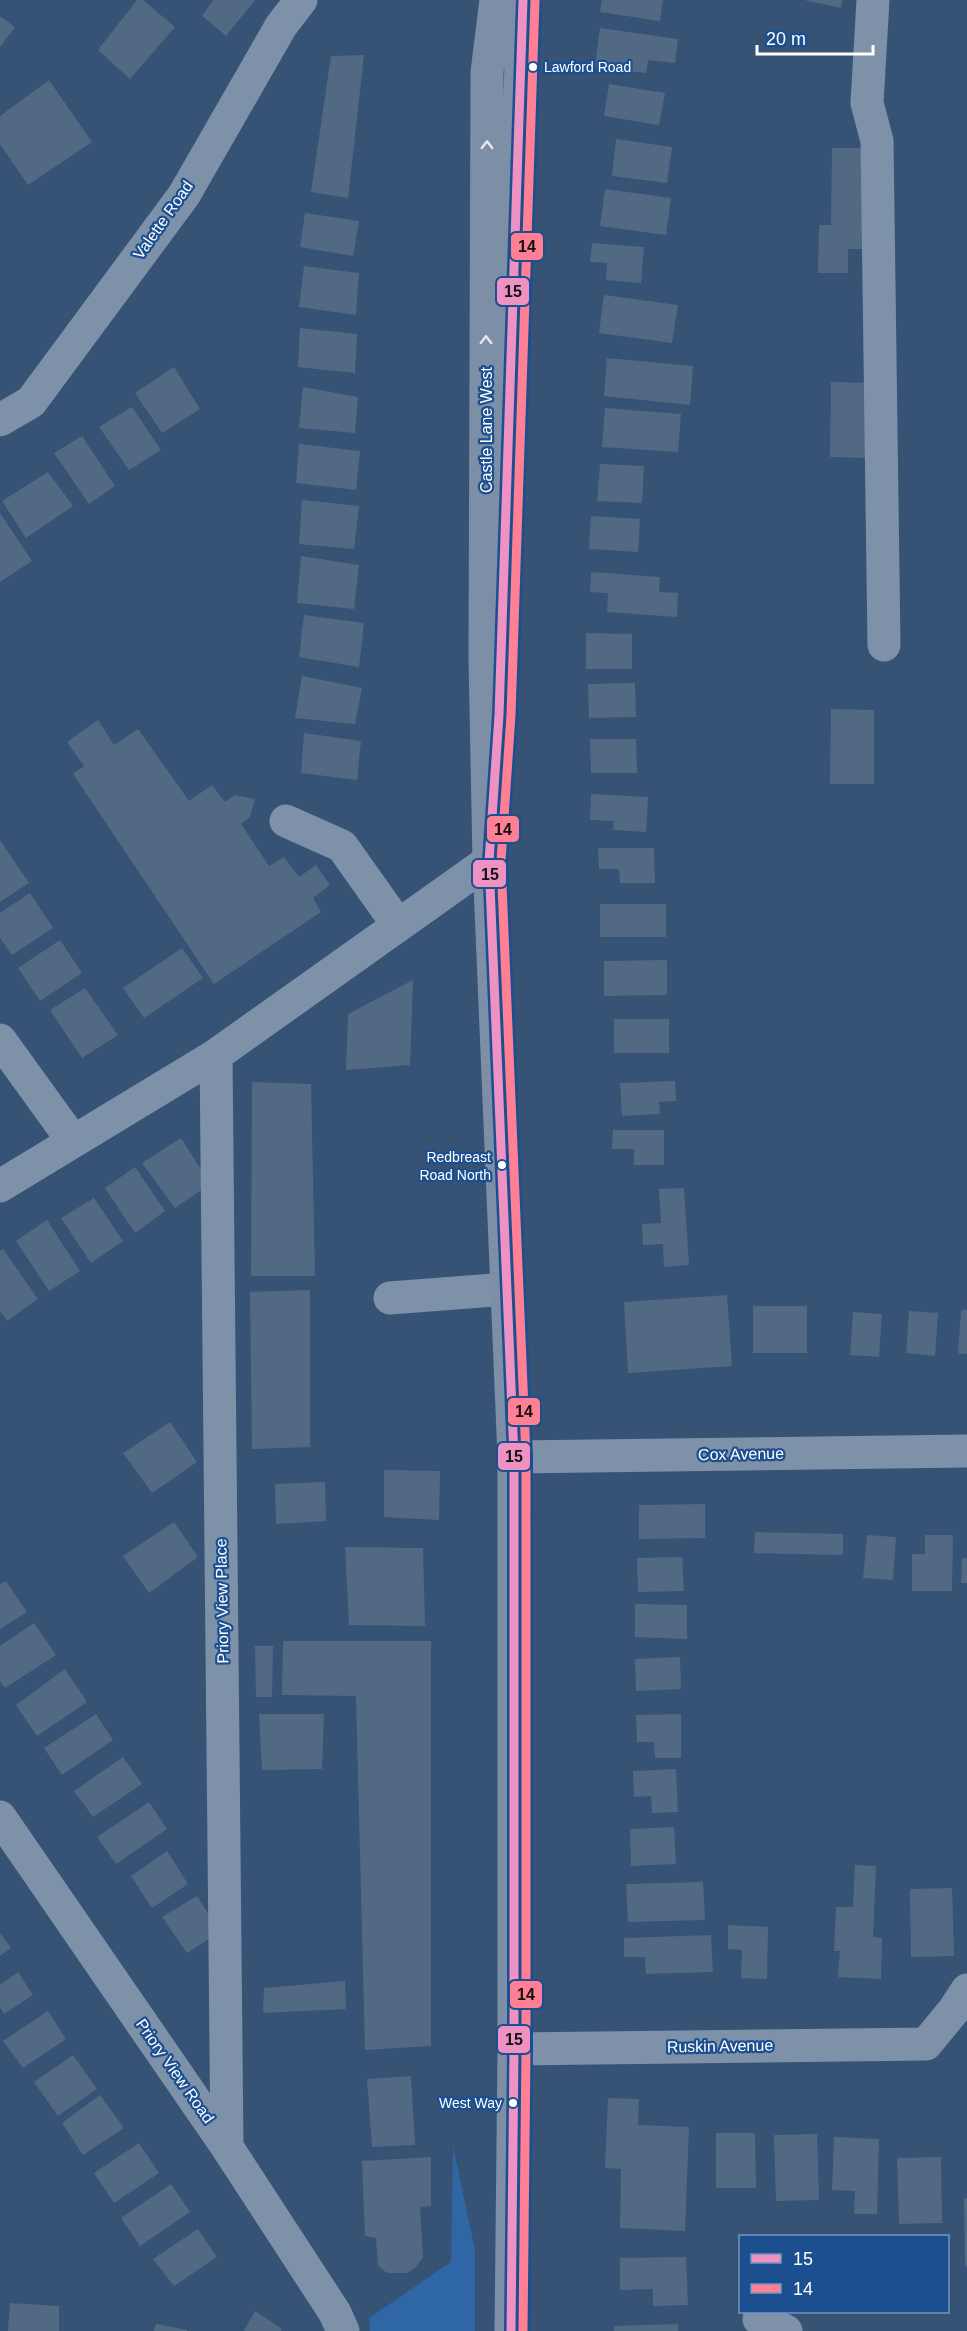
<svg xmlns="http://www.w3.org/2000/svg" width="967" height="2331" viewBox="0 0 967 2331" font-family="Arial,sans-serif">
<rect width="100%" height="100%" fill="#365274"/>
<path fill="#2f66a5" d="M 453,2146 L 475,2250 L 475,2331 L 370,2331 L 369,2318 L 451,2262 Z"/>
<path fill="#526984" d="M 137,0 L 143,0 L 175,27 L 130,79 L 98,50 Z
M 213,0 L 255,0 L 226,36 L 202,16 Z
M 602,0 L 663,0 L 660,21 L 600,12 Z
M 804,0 L 842,0 L 841,8 Z
M 0,16 L 15,27 L 0,47 Z
M 600,28 L 678,39 L 675,63 L 648,60 L 646,73 L 595,67 Z
M 364,55 L 348,198 L 311,192 L 331,56 Z
M 49,80 L 92,142 L 28,185 L 0,144 L 0,116 Z
M 609,84 L 665,93 L 659,125 L 604,116 Z
M 616,139 L 672,147 L 667,183 L 612,176 Z
M 832,148 L 874,148 L 872,249 L 848,249 L 848,273 L 818,273 L 819,225 L 831,225 Z
M 605,189 L 671,198 L 666,235 L 600,226 Z
M 305,213 L 359,221 L 353,256 L 300,247 Z
M 592,243 L 644,247 L 641,283 L 606,280 L 607,263 L 590,262 Z
M 304,266 L 359,273 L 356,315 L 299,307 Z
M 604,295 L 678,305 L 672,343 L 599,333 Z
M 300,328 L 357,334 L 355,373 L 298,367 Z
M 607,358 L 693,366 L 690,405 L 604,396 Z
M 174,367 L 200,409 L 162,433 L 135,393 Z
M 831,382 L 873,383 L 872,458 L 830,457 Z
M 303,387 L 358,397 L 355,433 L 299,428 Z
M 132,407 L 161,450 L 129,470 L 99,427 Z
M 605,408 L 681,414 L 678,452 L 602,447 Z
M 82,436 L 115,486 L 89,504 L 54,453 Z
M 299,444 L 360,451 L 356,490 L 296,483 Z
M 600,464 L 644,466 L 642,503 L 597,501 Z
M 48,472 L 73,506 L 26,538 L 2,501 Z
M 302,500 L 359,506 L 354,549 L 299,544 Z
M 0,513 L 32,561 L 0,582 Z
M 591,516 L 640,519 L 638,552 L 589,549 Z
M 301,556 L 359,565 L 354,609 L 297,603 Z
M 591,572 L 660,577 L 659,592 L 678,593 L 677,617 L 607,612 L 608,593 L 590,592 Z
M 304,615 L 364,623 L 359,667 L 299,657 Z
M 586,633 L 632,634 L 632,669 L 586,669 Z
M 302,676 L 362,688 L 355,724 L 295,718 Z
M 635,683 L 636,717 L 589,718 L 588,684 Z
M 831,709 L 874,710 L 874,784 L 830,784 Z
M 98,720 L 114,745 L 138,729 L 189,801 L 212,785 L 225,802 L 235,795 L 255,799 L 250,817 L 241,824 L 269,866 L 284,857 L 299,877 L 316,865 L 330,885 L 313,898 L 321,912 L 214,984 L 73,774 L 84,766 L 67,742 Z
M 304,733 L 361,741 L 357,780 L 301,773 Z
M 590,739 L 636,739 L 637,773 L 591,773 Z
M 591,794 L 648,797 L 646,832 L 613,830 L 614,821 L 590,820 Z
M 0,840 L 29,883 L 0,902 Z
M 598,848 L 654,848 L 655,883 L 620,883 L 619,869 L 599,869 Z
M 30,893 L 53,928 L 12,955 L 0,938 L 0,913 Z
M 600,904 L 666,904 L 666,937 L 600,937 Z
M 60,940 L 82,973 L 40,1001 L 18,968 Z
M 182,948 L 203,978 L 144,1018 L 123,988 Z
M 667,960 L 667,995 L 604,996 L 604,961 Z
M 413,980 L 410,1065 L 346,1070 L 348,1014 Z
M 85,988 L 118,1035 L 82,1058 L 50,1010 Z
M 614,1019 L 669,1019 L 669,1053 L 614,1053 Z
M 675,1081 L 676,1101 L 659,1102 L 660,1114 L 622,1116 L 620,1083 Z
M 252,1082 L 311,1084 L 315,1276 L 251,1276 Z
M 613,1130 L 664,1130 L 664,1165 L 634,1165 L 634,1149 L 612,1149 Z
M 181,1138 L 210,1184 L 175,1208 L 142,1163 Z
M 135,1167 L 165,1211 L 135,1233 L 105,1188 Z
M 684,1188 L 689,1265 L 664,1267 L 663,1244 L 643,1245 L 642,1224 L 661,1223 L 659,1189 Z
M 94,1198 L 123,1241 L 91,1263 L 61,1218 Z
M 47,1220 L 80,1271 L 49,1291 L 16,1241 Z
M 3,1249 L 38,1299 L 7,1321 L 0,1311 L 0,1251 Z
M 310,1290 L 310,1447 L 252,1449 L 250,1292 Z
M 727,1295 L 732,1366 L 628,1373 L 624,1302 Z
M 753,1306 L 807,1306 L 807,1353 L 753,1353 Z
M 961,1310 L 967,1310 L 967,1354 L 958,1353 Z
M 909,1311 L 938,1313 L 935,1356 L 906,1353 Z
M 853,1312 L 882,1314 L 879,1357 L 850,1355 Z
M 170,1422 L 197,1462 L 152,1493 L 123,1453 Z
M 384,1470 L 440,1471 L 439,1520 L 384,1517 Z
M 325,1482 L 326,1521 L 276,1524 L 275,1484 Z
M 705,1504 L 705,1538 L 639,1539 L 639,1505 Z
M 174,1522 L 198,1557 L 149,1593 L 123,1556 Z
M 755,1532 L 843,1534 L 843,1555 L 754,1553 Z
M 867,1535 L 896,1537 L 893,1580 L 863,1578 Z
M 925,1535 L 953,1535 L 952,1591 L 912,1591 L 912,1554 L 925,1554 Z
M 345,1547 L 423,1548 L 425,1626 L 349,1625 Z
M 682,1557 L 684,1591 L 638,1592 L 637,1558 Z
M 962,1558 L 967,1558 L 967,1583 L 961,1583 Z
M 6,1581 L 27,1612 L 0,1629 L 0,1584 Z
M 635,1604 L 687,1605 L 687,1639 L 635,1637 Z
M 34,1623 L 56,1655 L 5,1688 L 0,1681 L 0,1646 Z
M 283,1641 L 431,1641 L 431,2046 L 365,2050 L 356,1696 L 282,1695 Z
M 255,1646 L 273,1646 L 272,1697 L 256,1697 Z
M 680,1657 L 681,1689 L 636,1691 L 635,1659 Z
M 65,1669 L 87,1702 L 37,1736 L 16,1705 Z
M 96,1714 L 113,1740 L 62,1775 L 44,1748 Z
M 259,1714 L 324,1714 L 322,1769 L 262,1770 Z
M 681,1714 L 681,1758 L 655,1758 L 654,1742 L 637,1742 L 636,1715 Z
M 123,1757 L 142,1784 L 93,1817 L 74,1791 Z
M 676,1769 L 678,1812 L 652,1813 L 651,1796 L 634,1797 L 633,1771 Z
M 149,1802 L 167,1829 L 116,1864 L 97,1837 Z
M 674,1827 L 676,1864 L 631,1866 L 630,1829 Z
M 167,1851 L 188,1884 L 152,1908 L 131,1876 Z
M 855,1865 L 876,1866 L 873,1937 L 882,1938 L 881,1979 L 838,1977 L 840,1951 L 834,1951 L 836,1907 L 853,1907 Z
M 703,1882 L 705,1920 L 628,1922 L 626,1884 Z
M 952,1888 L 954,1956 L 911,1957 L 910,1889 Z
M 197,1896 L 220,1932 L 187,1953 L 162,1917 Z
M 728,1925 L 768,1927 L 767,1979 L 741,1978 L 742,1950 L 728,1949 Z
M 0,1933 L 11,1948 L 0,1956 Z
M 711,1935 L 713,1972 L 646,1974 L 645,1957 L 624,1957 L 624,1938 Z
M 18,1972 L 33,1995 L 4,2014 L 0,2007 L 0,1985 Z
M 345,1981 L 346,2009 L 263,2013 L 264,1988 Z
M 48,2011 L 66,2039 L 23,2068 L 3,2041 Z
M 73,2055 L 97,2089 L 58,2116 L 34,2082 Z
M 411,2076 L 415,2145 L 372,2147 L 367,2079 Z
M 100,2095 L 124,2128 L 83,2155 L 62,2123 Z
M 608,2098 L 639,2099 L 638,2125 L 689,2127 L 685,2231 L 620,2228 L 621,2169 L 605,2168 Z
M 716,2133 L 755,2133 L 756,2188 L 716,2188 Z
M 817,2134 L 819,2200 L 776,2201 L 774,2135 Z
M 834,2137 L 879,2139 L 877,2214 L 854,2214 L 855,2191 L 832,2190 Z
M 139,2143 L 159,2173 L 114,2203 L 94,2173 Z
M 431,2157 L 431,2206 L 420,2207 L 423,2258 L 414,2269 L 407,2273 L 387,2273 L 378,2266 L 376,2238 L 365,2236 L 362,2161 Z
M 941,2157 L 942,2223 L 899,2224 L 897,2158 Z
M 171,2184 L 190,2212 L 140,2246 L 121,2218 Z
M 964,2198 L 967,2198 L 967,2267 L 965,2267 Z
M 198,2229 L 217,2257 L 174,2286 L 153,2259 Z
M 686,2257 L 688,2305 L 653,2306 L 653,2289 L 620,2290 L 620,2258 Z
M 10,2303 L 59,2306 L 59,2331 L 8,2331 Z
M 255,2311 L 282,2329 L 281,2331 L 244,2331 Z
M 156,2324 L 187,2330 L 187,2331 L 154,2331 Z
M 678,2324 L 678,2331 L 614,2331 L 614,2326 Z"/>
<g fill="none" stroke-linecap="round" stroke-linejoin="round">
<path stroke="#7d92a8" stroke-width="33" d="M 873,0 L 867,103 L 877,141 L 884,645
M 0,420 L 31,402 L 184,195 L 281,26 L 301,0
M 286,821 L 342,846 L 398,925
M 0,1040 L 73,1141
M 216,1055 L 227,2147
M 0,1186 L 216,1055 L 489,861
M 390,1298 L 507,1289
M 514,1457 L 967,1451
M 0,1817 L 227,2147 L 335,2313 L 343,2331
M 514,2049 L 926,2044 L 954,2010 L 967,1990
M 759,2319 L 786,2331"/>
<path stroke="#7d8ea7" stroke-width="33" d="M 496,0 L 487,72 L 485,658 L 489,861 L 514,1457 L 514,2049 L 511,2331
M 508,472 L 523,0"/>
<g stroke="#1b4f8f" stroke-width="14">
<path id="bus-1" d="M 511,2331 L 514,2049 L 514,1457 L 489,861 L 499,715 L 523,0"/>
</g>
<g stroke="#1b4f8f" stroke-width="14">
<path id="bus-2" d="M 523,2331 L 526,2049 L 526,1457 L 501,861 L 511,715 L 535,0"/>
</g>
<use href="#bus-1" stroke="#ed92c2" stroke-width="9"/>
<use href="#bus-2" stroke="#ff8095" stroke-width="9"/>
</g>
<defs><path id="oneway-chevron" d="M-2-3.5L2.5 0L-2 3.5" fill="none" stroke-width="1.6" stroke-linecap="round" stroke-linejoin="round" transform="scale(1.5)"/></defs>
<g stroke="#e5e8ed">
<use href="#oneway-chevron" transform="translate(487 145) rotate(-90)"/>
<use href="#oneway-chevron" transform="translate(486 340) rotate(-90)"/>
</g>
<g fill="#fff" stroke="#1b4f8f" stroke-width="2">
<circle cx="533" cy="67" r="5"/>
<circle cx="502" cy="1165" r="5"/>
<circle cx="513" cy="2103" r="5"/>
</g>
<g text-anchor="middle" dominant-baseline="central" stroke-width="4.5" stroke-linejoin="round" paint-order="stroke">
<g font-size="14" fill="#fff" stroke="#1b4f8f" text-anchor="end">
<text x="544" y="67" text-anchor="start">Lawford Road</text>
<text x="491" y="1157">Redbreast<tspan x="491" dy="18">Road North</tspan></text>
<text x="502" y="2103">West Way</text>
</g>
<g font-size="16" fill="#fff" stroke="#1b4f8f">
<text transform="translate(163 220) rotate(-55)">Valette Road</text>
<text transform="translate(486 430) rotate(-90)">Castle Lane West</text>
<text transform="translate(741 1454) rotate(-1)">Cox Avenue</text>
<text transform="translate(222 1601) rotate(-91)">Priory View Place</text>
<text transform="translate(720 2046) rotate(-1)">Ruskin Avenue</text>
<text transform="translate(175 2071) rotate(55)">Priory View Road</text>
</g>
</g>
<g stroke="#1b4f8f" stroke-width="2">
<rect x="510" y="232" width="34" height="29" rx="6" fill="#ff8095"/>
<rect x="496" y="277" width="34" height="29" rx="6" fill="#ed92c2"/>
<rect x="486" y="815" width="34" height="28" rx="6" fill="#ff8095"/>
<rect x="472" y="859" width="35" height="29" rx="6" fill="#ed92c2"/>
<rect x="507" y="1397" width="34" height="29" rx="6" fill="#ff8095"/>
<rect x="497" y="1442" width="34" height="29" rx="6" fill="#ed92c2"/>
<rect x="509" y="1980" width="34" height="29" rx="6" fill="#ff8095"/>
<rect x="497" y="2025" width="34" height="29" rx="6" fill="#ed92c2"/>
</g>
<g font-size="16" text-anchor="middle" font-weight="bold" fill="#111">
<text x="527" y="252">14</text>
<text x="513" y="297">15</text>
<text x="503" y="835">14</text>
<text x="490" y="880">15</text>
<text x="524" y="1417">14</text>
<text x="514" y="1462">15</text>
<text x="526" y="2000">14</text>
<text x="514" y="2045">15</text>
</g>
<rect x="739" y="2235" width="210" height="78" fill="#1b4f8f" stroke="#7695bc" stroke-width="1.5"/>
<rect x="751" y="2254" width="30" height="9" fill="#ed92c2" stroke="#7695bc" stroke-width="1.5"/>
<text x="793" y="2265" font-size="18" fill="#ffffff">15</text>
<rect x="751" y="2284" width="30" height="9" fill="#ff8095" stroke="#7695bc" stroke-width="1.5"/>
<text x="793" y="2295" font-size="18" fill="#ffffff">14</text>
<path d="M757 45v9h116v-9" fill="none" stroke="#ffffff" stroke-width="3"/>
<text x="766" y="45" font-size="18" fill="#ffffff" stroke="#1b4f8f" stroke-width="4.5" paint-order="stroke">20 m</text>
</svg>
